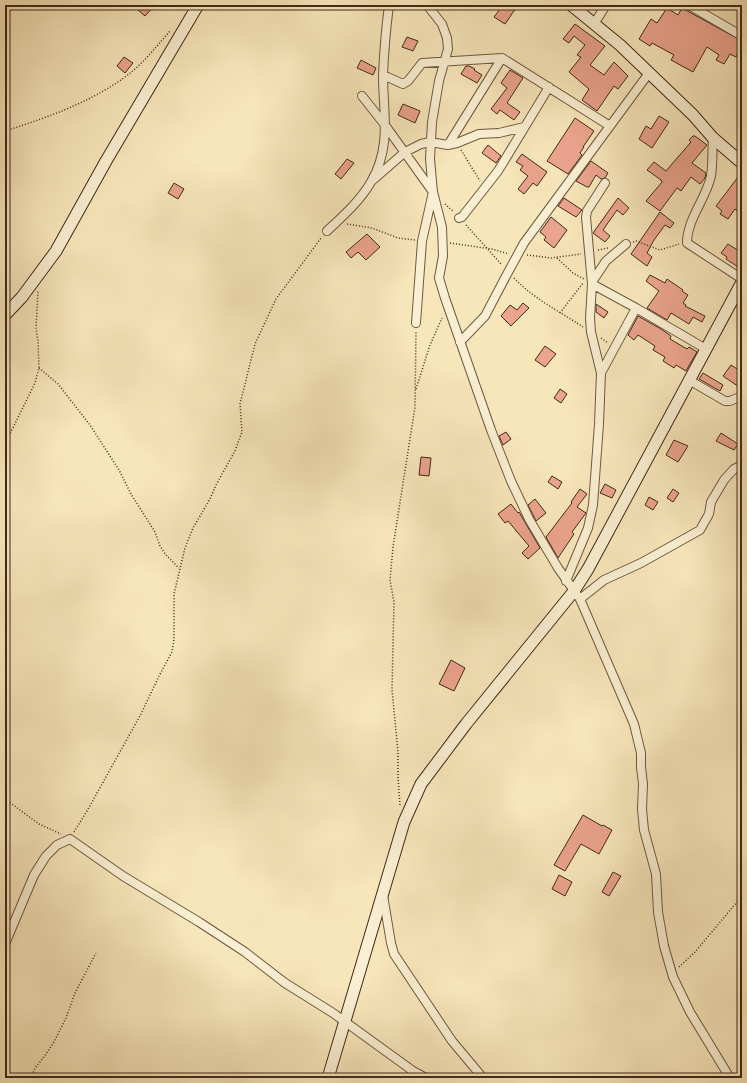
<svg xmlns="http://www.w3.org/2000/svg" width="747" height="1083" viewBox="0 0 747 1083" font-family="'IM FELL DW Pica',serif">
<rect width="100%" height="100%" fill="#f7e6ba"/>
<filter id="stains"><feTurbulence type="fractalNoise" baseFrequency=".005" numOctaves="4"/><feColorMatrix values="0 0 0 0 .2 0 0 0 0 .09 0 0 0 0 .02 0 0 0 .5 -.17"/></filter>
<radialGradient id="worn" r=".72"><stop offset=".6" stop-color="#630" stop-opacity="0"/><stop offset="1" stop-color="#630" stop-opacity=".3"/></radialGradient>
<path fill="#eba48d" stroke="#412918" d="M 132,5 L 155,5 L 145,16 Z
M 503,5 L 518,5 L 505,24 L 494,17 Z
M 667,8 L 678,15 L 682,8 L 742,41 L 742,46 L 736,57 L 730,54 L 724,64 L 716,60 L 719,55 L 707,47 L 693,72 L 671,60 L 674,55 L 652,43 L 650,46 L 639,39 L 651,19 L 657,23 Z
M 575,24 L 605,46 L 590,65 L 604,75 L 614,62 L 628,76 L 618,89 L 614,86 L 597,111 L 582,100 L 589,89 L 569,72 L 581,57 L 577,55 L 585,45 L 574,36 L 569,43 L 563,39 Z
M 407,37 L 418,41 L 413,51 L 402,47 Z
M 124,57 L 133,63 L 125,73 L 117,66 Z
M 361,60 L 376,68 L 373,75 L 357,68 Z
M 466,66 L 469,66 L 475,69 L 474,70 L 482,75 L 477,83 L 461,74 Z
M 510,70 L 523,78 L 507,103 L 520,112 L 514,120 L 500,110 L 497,114 L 491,109 L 507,88 L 501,83 Z
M 403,104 L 420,111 L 415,123 L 398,115 Z
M 659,116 L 669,122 L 652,148 L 639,139 L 646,126 L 651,129 Z
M 575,118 L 594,131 L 583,147 L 584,147 L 580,153 L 582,155 L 568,174 L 547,161 Z
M 693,136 L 695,136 L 707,145 L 692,163 L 706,173 L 705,178 L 700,184 L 691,177 L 681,191 L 677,188 L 660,211 L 646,201 L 662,182 L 661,180 L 647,170 L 654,162 L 666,171 L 691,142 L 689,140 Z
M 488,145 L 501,156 L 496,163 L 482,153 Z
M 522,154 L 547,172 L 537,186 L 533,183 L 524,194 L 518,189 L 528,176 L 520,170 L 523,166 L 516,162 Z
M 347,159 L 354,163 L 341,179 L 335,174 Z
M 591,161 L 608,173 L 605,178 L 601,179 L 596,175 L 589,187 L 587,187 L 576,181 Z
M 742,172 L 742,199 L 738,203 L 742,206 L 742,214 L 735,209 L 728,219 L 720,214 L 722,211 L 716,206 Z
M 174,183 L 184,189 L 178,199 L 168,193 Z
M 564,198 L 582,210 L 576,217 L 558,206 Z
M 618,198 L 629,208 L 623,215 L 617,210 L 603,230 L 610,236 L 605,242 L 593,233 Z
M 660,212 L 674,223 L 670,228 L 665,225 L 654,240 L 647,253 L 652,257 L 647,266 L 631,254 Z
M 551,217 L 567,230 L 554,248 L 544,240 L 546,237 L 540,232 Z
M 367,234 L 380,247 L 366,260 L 358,252 L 351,258 L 346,252 Z
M 728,244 L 742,253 L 742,261 L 738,267 L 726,259 L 727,257 L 721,253 Z
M 650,275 L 665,283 L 667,279 L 683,290 L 682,291 L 688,295 L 683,303 L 686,305 L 685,306 L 705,316 L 702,322 L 693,317 L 689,324 L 671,313 L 667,320 L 647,308 L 659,291 L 646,281 Z
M 523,303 L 529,308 L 511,326 L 501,316 L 510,305 L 517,310 Z
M 596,304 L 608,312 L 604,318 L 596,312 Z
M 638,316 L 661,329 L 671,336 L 670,339 L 687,349 L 689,347 L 697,352 L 686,371 L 676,365 L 674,368 L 663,361 L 665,357 L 653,350 L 655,346 L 638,335 L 634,340 L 628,335 Z
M 545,346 L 556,354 L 545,367 L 535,360 Z
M 731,365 L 742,372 L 742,389 L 723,376 Z
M 703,373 L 723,385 L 720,391 L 699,379 Z
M 560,389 L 567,394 L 561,403 L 554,398 Z
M 506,432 L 511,439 L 503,445 L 499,436 Z
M 721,433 L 738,444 L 734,450 L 716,441 Z
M 674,440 L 688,446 L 678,462 L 666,455 Z
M 421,457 L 431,458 L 429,476 L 419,475 Z
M 552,476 L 562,482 L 558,489 L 548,482 Z
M 605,484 L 616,490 L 612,498 L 600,493 Z
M 580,489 L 587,494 L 577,507 L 586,513 L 572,532 L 574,534 L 558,558 L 546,537 L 572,503 L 571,502 Z
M 673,489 L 679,493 L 673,502 L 667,498 Z
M 649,497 L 658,502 L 653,510 L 645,505 Z
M 535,499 L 546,513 L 536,521 L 528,505 Z
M 511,504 L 518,513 L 519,512 L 540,548 L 528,559 L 522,553 L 529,546 L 508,521 L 505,523 L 498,514 Z
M 451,660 L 465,668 L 454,691 L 439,684 Z
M 583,815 L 602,826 L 603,825 L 612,830 L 599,854 L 581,844 L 565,871 L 554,865 Z
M 613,872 L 621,876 L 609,896 L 602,892 Z
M 559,875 L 572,882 L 565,896 L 552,889 Z"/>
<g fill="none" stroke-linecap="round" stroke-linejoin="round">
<g stroke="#6e5840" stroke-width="10">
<path id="street" d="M 689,5 L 742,36
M 594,24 L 606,5
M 383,75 L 403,84 L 408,81 L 422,63 L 502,58 L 610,126
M 362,96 L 385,125 L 433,192 L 442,227 L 443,256 L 439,278 L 445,298 L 491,430 L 511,481 L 529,519 L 558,568 L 580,599 L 634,724 L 641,753 L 641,767 L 643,784 L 642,809 L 644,830 L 656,874 L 658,912 L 664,946 L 673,977 L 690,1012 L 730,1078
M 713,138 C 712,150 713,164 711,176 C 706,199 687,219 687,243 L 742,279
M 448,145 L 502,58
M 374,179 L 405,152 L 421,144 L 430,142 L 448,145 L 457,143 L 479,134 L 499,133 L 524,127
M 459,218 L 462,217 L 498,171 L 549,87
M 327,231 C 343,216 360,201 371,182 C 392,146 383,113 383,75 C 384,52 386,28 389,5
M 592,282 L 606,261 L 626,244
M 592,284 L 636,308
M 416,323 L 422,241 L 433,192 L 430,159 L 432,122 L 439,81 L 448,49 L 447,38 L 442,24 L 427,5
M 460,342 L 485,316 L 506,276 L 524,243 L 649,73
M 601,373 L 591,332 L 590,318 L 592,284 L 586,217 L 587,211 L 605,183
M 689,380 L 725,401 L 730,401 L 742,396
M 566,581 L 588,528 L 593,505 L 599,424 L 601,373 L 636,308 L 706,349
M 580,599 L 604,580 L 641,563 L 700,530 L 709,514 L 711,502 L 724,480 L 734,469 L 742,465
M 383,895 L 391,943 L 394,954 L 452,1041 L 483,1078
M 5,944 L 34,875 L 46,856 L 57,845 L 70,839 L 123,876 L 199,922 L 245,952 L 285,983 L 333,1013 L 413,1071 L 426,1078"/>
</g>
<g stroke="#412918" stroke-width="13">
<path id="secondary" d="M 571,5 L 620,45 L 693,115 L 713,138 L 742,163
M 5,315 L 22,297 L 56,251 L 106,161 L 198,5
M 328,1078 L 404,822 L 421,784 L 466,724 L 574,591 L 588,569 L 742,282"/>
</g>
<path stroke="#412918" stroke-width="1.5" stroke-dasharray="1 2" stroke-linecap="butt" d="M 5,131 C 46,118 89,103 125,77 C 142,65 156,47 170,31
M 461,150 L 480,181
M 445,204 L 454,212
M 347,224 L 372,228 L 398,238 L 415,240
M 466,225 L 502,265
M 633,242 L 636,241 L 660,250 L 679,244
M 450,243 L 492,249 L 509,254
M 598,250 L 608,248
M 527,255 L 551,258 L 581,254
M 557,258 L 573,273 L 584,279
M 514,278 C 534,299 559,311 583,327
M 560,313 L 583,283
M 601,338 L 608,343
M 39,368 L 58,384 L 90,425 L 119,470 L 131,494 L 155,532 L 160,546 L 166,555 L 179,568
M 416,389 L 430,345 L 442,318
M 5,444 L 35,383 L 39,368 L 38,341 L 36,328 L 38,291
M 5,799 L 39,824 L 61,834
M 400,805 L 398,778 L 398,752 L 392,690 L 394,602 L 390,580 L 393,547 L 415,407 L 416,331
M 74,832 L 87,811 L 141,714 L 159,676 L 172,652 L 174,640 L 174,594 L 185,548 L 193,528 L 210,499 L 216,485 L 235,451 L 242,432 L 240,404 L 255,344 L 276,299 L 321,238
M 679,967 L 695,952 L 742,896
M 31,1078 L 35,1068 L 44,1057 L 54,1042 L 66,1018 L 75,993 L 96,953"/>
<use href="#street" stroke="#faefd2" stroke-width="8"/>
<use href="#secondary" stroke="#faefd2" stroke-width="11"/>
</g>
<rect width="747" height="1083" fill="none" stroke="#f7e6ba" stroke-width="20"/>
<rect x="6" y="6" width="735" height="1071" fill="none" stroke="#412918" stroke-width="2"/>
<rect x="10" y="10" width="727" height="1063" fill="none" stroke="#412918"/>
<rect width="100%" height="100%" filter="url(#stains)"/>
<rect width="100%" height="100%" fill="url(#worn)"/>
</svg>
